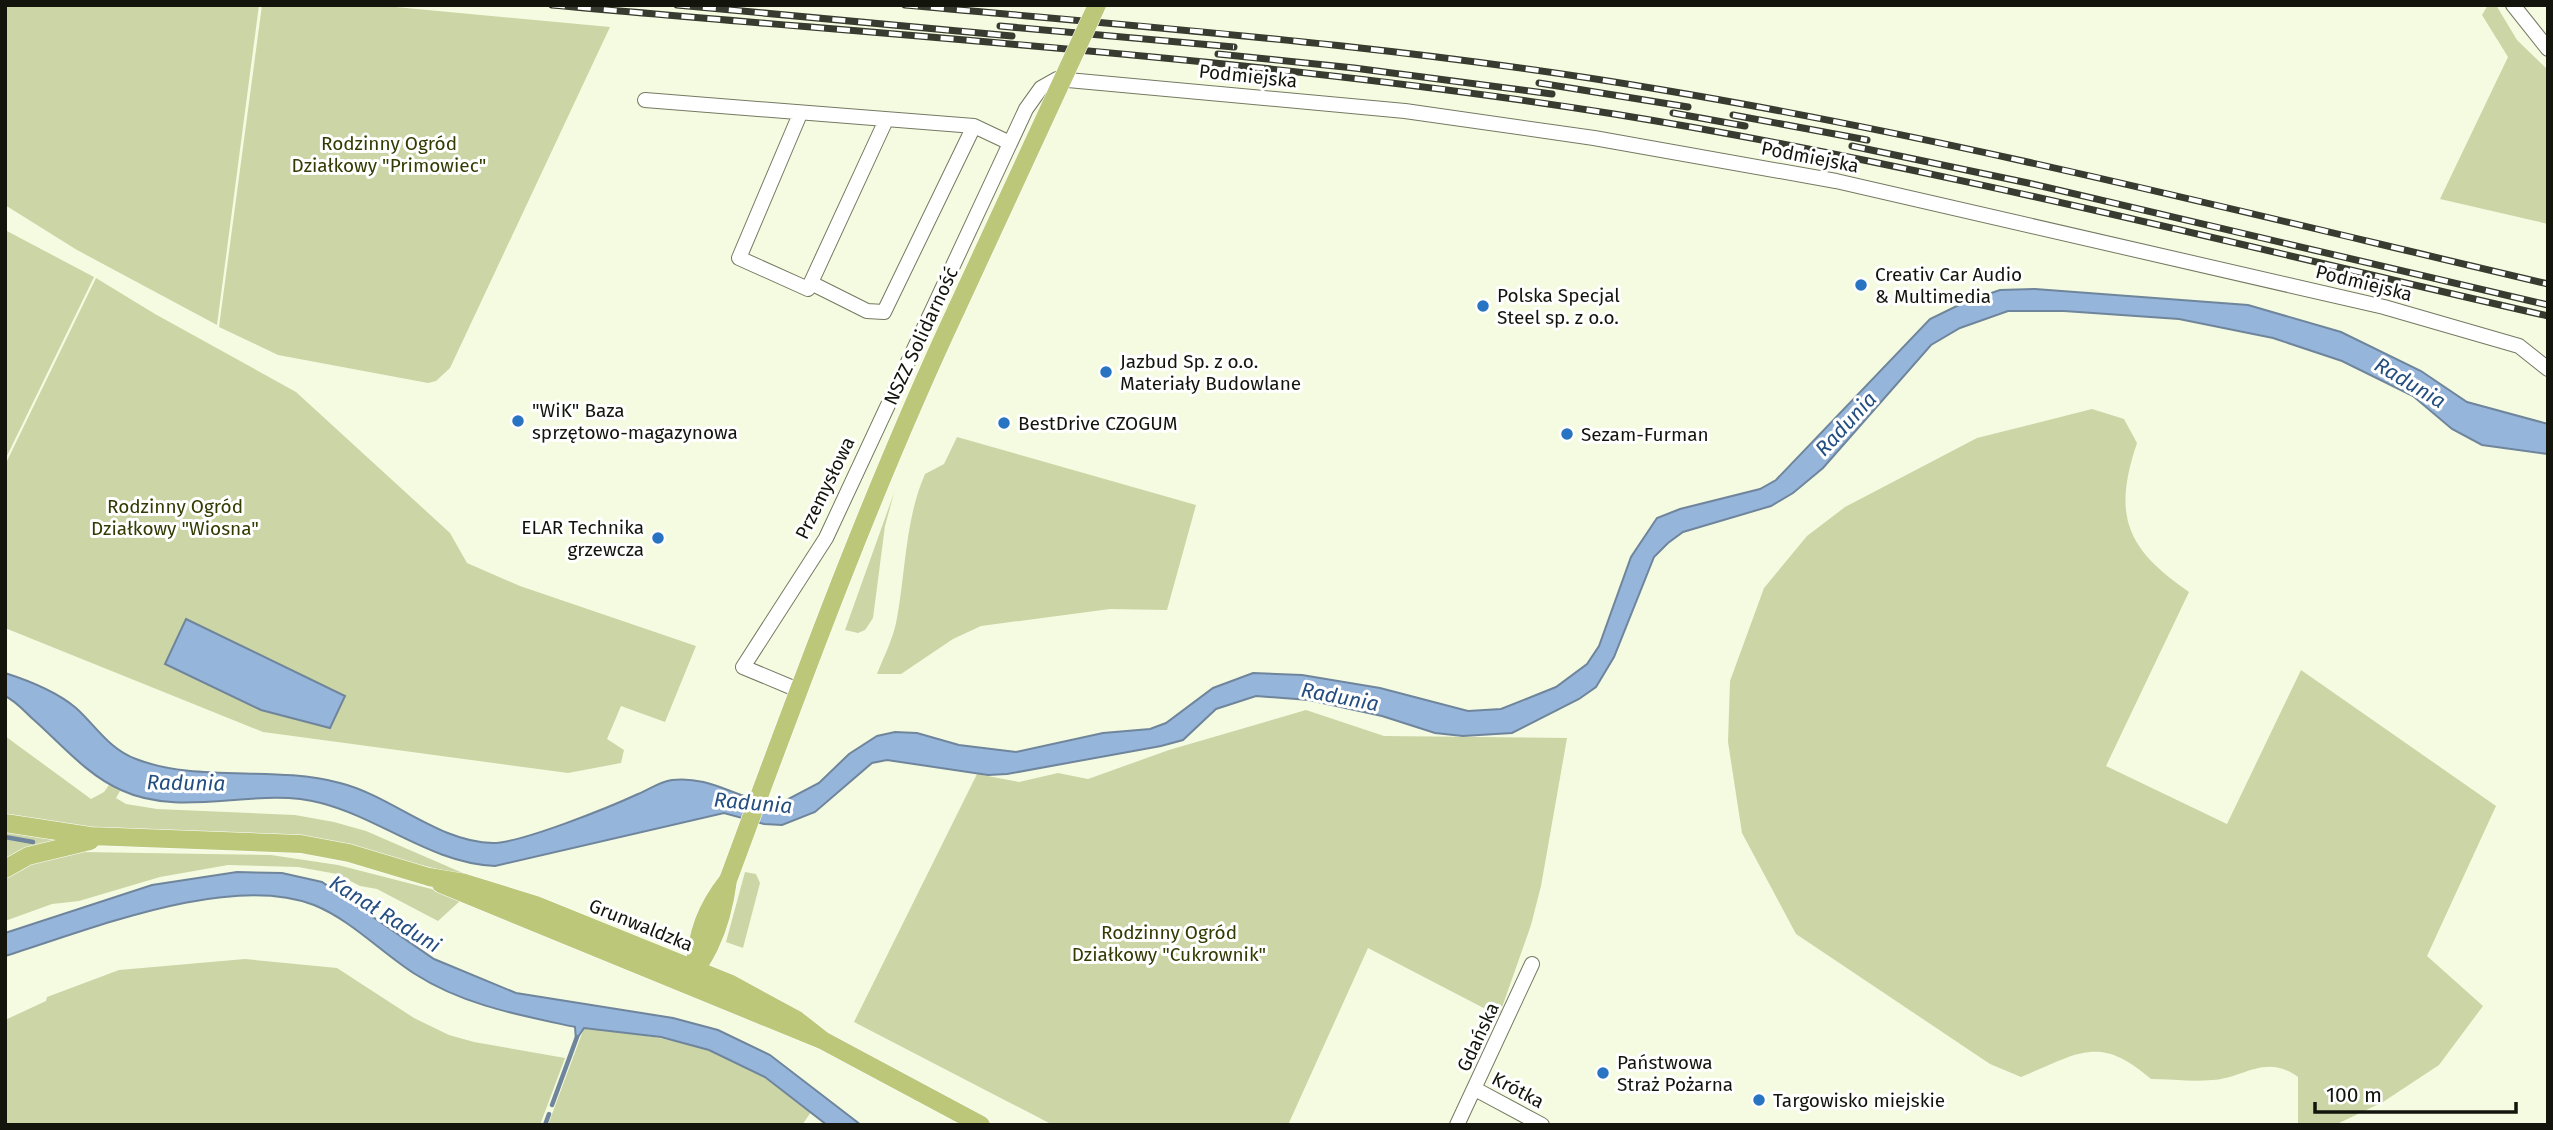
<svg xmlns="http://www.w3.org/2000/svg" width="2553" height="1130" viewBox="0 0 2553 1130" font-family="'Fira Sans',sans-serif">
<rect width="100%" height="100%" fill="#f5fbe1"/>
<path fill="#cbd5a6" d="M 5,5 L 259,5 L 217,325 L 77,250 L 5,205 Z
M 262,5 L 374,5 L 610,27 L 450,368 L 436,381 L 428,383 L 278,355 L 219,327 Z
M 2488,5 L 2496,5 L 2517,40 L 2548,70 L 2548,224 L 2440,199 L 2508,57 L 2482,15 Z
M 5,230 L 94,277 L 5,460 Z
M 96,278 L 155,314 L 296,392 L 450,533 L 467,563 L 520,586 L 696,646 L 665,722 L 621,706 L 607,739 L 624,750 L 621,763 L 568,773 L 263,732 L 5,628 L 5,465 Z
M 2092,409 L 2124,419 L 2137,443 C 2112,517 2127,549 2189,592 L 2106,766 L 2227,824 L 2301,670 L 2496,806 L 2427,956 L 2483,1006 L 2439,1065 L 2383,1102 L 2335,1125 L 2298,1125 L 2298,1077 C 2265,1053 2245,1078 2212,1080 C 2192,1082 2171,1079 2151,1079 C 2099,1033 2077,1054 2021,1077 L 1990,1064 L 1796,934 L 1742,833 L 1728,742 L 1730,681 L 1764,588 L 1807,536 L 1845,507 L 1977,438 Z
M 957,437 L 1196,505 L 1167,610 L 1110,609 L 981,626 L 953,639 L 901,674 L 877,674 C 884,656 894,637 897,618 C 906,569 905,520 925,474 L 944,464 Z
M 894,493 L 885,526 L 873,618 L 865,630 L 858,633 L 845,630 Z
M 1306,710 L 1384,736 L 1567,738 L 1541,886 L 1531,925 L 1499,1016 L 1368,948 L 1288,1125 L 1053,1125 L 854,1022 L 977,774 L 1019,782 L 1058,773 L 1088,779 L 1169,750 Z
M 5,736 L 91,799 L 104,792 L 109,785 L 120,791 L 116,798 L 126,804 L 157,809 L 295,815 L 334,822 L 366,831 L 472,877 L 300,837 L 93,829 L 5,816 Z
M 5,831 L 59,840 L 5,861 Z
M 81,852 L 271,855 L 338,865 L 443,892 L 460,901 L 438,921 L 377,889 L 360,886 L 337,874 L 298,867 L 228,865 L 160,877 L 79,901 L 52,904 L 5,921 L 5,878 L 29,864 Z
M 745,872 L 756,874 L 760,883 L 743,948 L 726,942 Z
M 245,959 L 337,968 L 414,1018 L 449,1035 L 474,1042 L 565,1058 L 540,1125 L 5,1125 L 5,1020 L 46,1001 L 47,997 L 119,970 Z
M 584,1028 C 647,1035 708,1041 764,1076 C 780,1086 796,1100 811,1112 L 802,1125 L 548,1125 Z"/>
<path fill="#96b5da" stroke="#6f859c" stroke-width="2" d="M 2035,289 L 2248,305 L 2341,332 L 2421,371 L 2467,402 L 2548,424 L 2548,454 L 2482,445 L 2452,429 L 2413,396 L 2342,361 L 2273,338 L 2179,319 L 2064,311 L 2008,311 L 1960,328 L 1931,345 L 1823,468 L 1793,493 L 1771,506 L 1683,532 L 1668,543 L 1654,557 L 1614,657 L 1596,687 L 1579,699 L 1512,733 L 1463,736 L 1435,733 L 1382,716 L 1309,700 L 1256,696 L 1216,709 L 1183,740 L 1161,746 L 1007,774 L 988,775 L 887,760 L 872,763 L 815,812 L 782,825 L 764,824 L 724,813 L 495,866 C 431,863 382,819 321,803 C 256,786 183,819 121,790 C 87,775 61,744 34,720 C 25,712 16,701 5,696 L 5,673 C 30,681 56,691 76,708 C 96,726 109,749 136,759 C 197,783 274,765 340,783 C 392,796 438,842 493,843 C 521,843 610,807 638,794 C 650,789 659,782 672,780 C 712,775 741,802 779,804 L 819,783 L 849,754 L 877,736 L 895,732 L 917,733 L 959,745 L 1016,752 L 1103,733 L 1150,729 L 1166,723 L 1213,688 L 1253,673 L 1302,675 L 1380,688 L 1468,711 L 1501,709 L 1556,687 L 1587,664 L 1599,646 L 1631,557 L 1657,518 L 1680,509 L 1760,489 L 1776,480 L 1930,319 L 1965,302 L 2000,290 Z
M 186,619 L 345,696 L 330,728 L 261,710 L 165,664 Z
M 237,872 L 282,873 L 322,882 L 434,959 L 516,993 L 673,1018 L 718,1030 L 770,1055 L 861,1125 L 827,1125 L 765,1077 L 709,1050 L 661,1037 L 584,1028 L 576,1040 L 575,1027 C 519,1015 463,1005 415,974 C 382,953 351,920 314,905 C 230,872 89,930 5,956 L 5,933 L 152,885 Z"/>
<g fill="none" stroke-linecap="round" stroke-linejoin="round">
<path stroke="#6f859c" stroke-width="4.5" d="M 5,837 L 33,842
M 552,1105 L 577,1037
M 545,1125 L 549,1114"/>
<g stroke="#747962" stroke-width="16">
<path id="minor" d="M 2513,5 L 2548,49
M 645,100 L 974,126 L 1010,143
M 800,114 L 739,258 L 808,289 L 886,120
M 811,283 L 867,311 L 884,312 L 974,126
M 798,690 L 743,667 L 826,538 L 1026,109 L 1041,88 L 1057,79 L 1405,111 L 1594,138 L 1836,181 L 2384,307 L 2519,346 L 2548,369
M 1475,1089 L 1542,1125
M 1457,1125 L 1532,964"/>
</g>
<g stroke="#fff" stroke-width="19">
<path id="major" d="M 5,823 L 90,836 L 301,844 L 349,853 L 429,877 L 465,883 L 536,905 L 729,983 L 797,1020 L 824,1041
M 5,869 L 28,856 L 90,841
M 441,884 L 824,1041 L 981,1125
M 695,969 C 696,934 706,908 728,880
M 689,985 C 694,970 704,959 710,945 C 720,924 725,903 728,880 C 800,686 869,496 957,308"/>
</g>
<use href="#minor" stroke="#fff" stroke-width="14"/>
<use href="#major" stroke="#bdc77a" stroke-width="18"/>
<g stroke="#383b2f" stroke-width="7">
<path id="rail" d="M 552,5 C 906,37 1263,58 1614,114 C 1929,165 2237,245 2548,316
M 677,5 L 1012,36
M 905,5 C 1159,28 1412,47 1663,90 C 1961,140 2254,215 2548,284
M 1000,26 L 1234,47
M 1218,54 L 1354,68 L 1552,94
M 1539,83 L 1688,107
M 1673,113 L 1745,126
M 1733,115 L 1867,140
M 1852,146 L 2028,183 L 2548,305"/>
</g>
<use href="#rail" stroke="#fff" stroke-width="4.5" stroke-dasharray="13" stroke-linecap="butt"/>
<g stroke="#fff" stroke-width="19" stroke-linecap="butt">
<path id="major-bridge" d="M 957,308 L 1097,5"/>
</g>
<use href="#major-bridge" stroke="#bdc77a" stroke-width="18"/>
</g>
<g fill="#2973c3" stroke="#fff" stroke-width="2.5">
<circle cx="1861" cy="285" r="7"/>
<circle cx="1483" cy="306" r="7"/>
<circle cx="1106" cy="372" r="7"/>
<circle cx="518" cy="421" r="7"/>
<circle cx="1004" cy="423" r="7"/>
<circle cx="1567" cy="434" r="7"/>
<circle cx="658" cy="538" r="7"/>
<circle cx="1603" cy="1073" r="7"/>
<circle cx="1759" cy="1100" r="7"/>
</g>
<g text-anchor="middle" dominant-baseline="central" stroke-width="6" stroke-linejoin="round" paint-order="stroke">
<g font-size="19" fill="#13150c" stroke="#fff">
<text transform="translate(1248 76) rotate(6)">Podmiejska</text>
<text transform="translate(1810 157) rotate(11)">Podmiejska</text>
<text transform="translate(2364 283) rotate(14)">Podmiejska</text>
<text transform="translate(921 336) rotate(-65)">NSZZ Solidarność</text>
<text transform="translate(825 488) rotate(-64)">Przemysłowa</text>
<text transform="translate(641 925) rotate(22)">Grunwaldzka</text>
<text transform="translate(1478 1037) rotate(-65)">Gdańska</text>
<text transform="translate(1518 1090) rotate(28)">Krótka</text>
</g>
<g font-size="19" fill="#333b02" stroke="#fff">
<text x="389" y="143">Rodzinny Ogród<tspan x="389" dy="22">Działkowy "Primowiec"</tspan></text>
<text x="175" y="506">Rodzinny Ogród<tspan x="175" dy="22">Działkowy "Wiosna"</tspan></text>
<text x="1169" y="932">Rodzinny Ogród<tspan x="1169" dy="22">Działkowy "Cukrownik"</tspan></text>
</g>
<g font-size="19" fill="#13150c" stroke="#fff" text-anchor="start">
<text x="1875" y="274">Creativ Car Audio<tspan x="1875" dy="22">&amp; Multimedia</tspan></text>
<text x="1497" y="295">Polska Specjal<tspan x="1497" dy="22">Steel sp. z o.o.</tspan></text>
<text x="1120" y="361">Jazbud Sp. z o.o.<tspan x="1120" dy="22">Materiały Budowlane</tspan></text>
<text x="532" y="410">"WiK" Baza<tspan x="532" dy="22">sprzętowo-magazynowa</tspan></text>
<text x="1018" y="423">BestDrive CZOGUM</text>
<text x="1581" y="434">Sezam-Furman</text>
<text x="644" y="527" text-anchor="end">ELAR Technika<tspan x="644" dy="22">grzewcza</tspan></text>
<text x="1617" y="1062">Państwowa<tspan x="1617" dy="22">Straż Pożarna</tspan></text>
<text x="1773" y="1100">Targowisko miejskie</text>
</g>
<g font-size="21" font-style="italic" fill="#244e7f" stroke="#fff">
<text transform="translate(2410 383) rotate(31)">Radunia</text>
<text transform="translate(1846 424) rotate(-47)">Radunia</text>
<text transform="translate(1340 697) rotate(11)">Radunia</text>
<text transform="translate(186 783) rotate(1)">Radunia</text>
<text transform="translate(753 803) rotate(5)">Radunia</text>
<text transform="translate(385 914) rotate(32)">Kanał Raduni</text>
</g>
</g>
<rect width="2553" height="1130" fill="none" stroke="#13150c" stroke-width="14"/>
<path d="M2315 1102v10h201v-10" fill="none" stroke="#13150c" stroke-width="3.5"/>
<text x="2326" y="1102" font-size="21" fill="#13150c" stroke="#ffffff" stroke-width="5" paint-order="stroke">100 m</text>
</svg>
